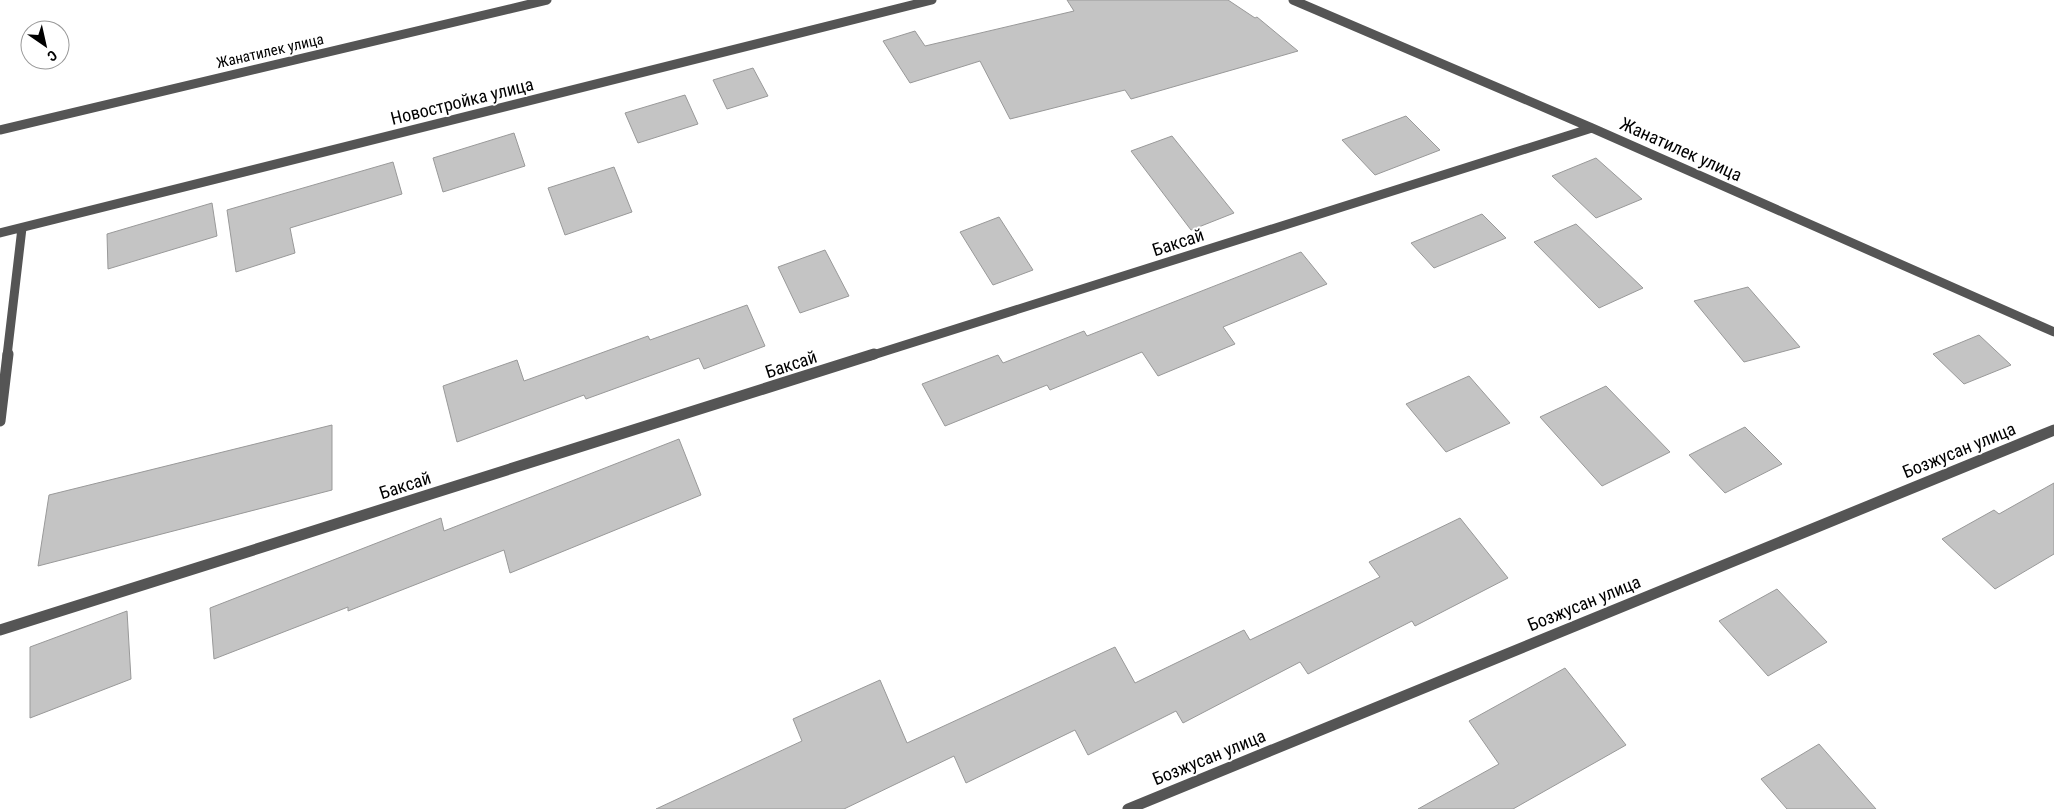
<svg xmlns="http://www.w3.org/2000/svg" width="2054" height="809" viewBox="0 0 2054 809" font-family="'Roboto Condensed',sans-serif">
<rect width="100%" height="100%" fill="#fff"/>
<path fill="#c4c4c4" stroke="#999" d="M 1067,0 L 1228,0 L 1255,18 L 1257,17 L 1298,51 L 1131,99 L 1125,90 L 1010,119 L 980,61 L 910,83 L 883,41 L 915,31 L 925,46 L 1074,11 Z
M 753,68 L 768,96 L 727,109 L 713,80 Z
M 685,95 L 698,124 L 638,143 L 625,113 Z
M 1406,116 L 1440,150 L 1375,175 L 1342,140 Z
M 514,133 L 525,166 L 443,192 L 433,158 Z
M 1172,136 L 1234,213 L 1191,230 L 1131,151 Z
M 1596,158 L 1642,199 L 1596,218 L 1552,176 Z
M 393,162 L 402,194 L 290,228 L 295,253 L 236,272 L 227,210 Z
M 614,167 L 632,212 L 565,235 L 548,188 Z
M 212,203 L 217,236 L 108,269 L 107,234 Z
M 1482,214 L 1506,238 L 1434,268 L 1411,243 Z
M 999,217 L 1033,270 L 993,285 L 960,232 Z
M 1576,224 L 1643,288 L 1599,308 L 1534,242 Z
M 825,250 L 849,296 L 800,313 L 778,267 Z
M 1301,252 L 1327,284 L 1223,327 L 1235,344 L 1158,376 L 1142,352 L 1050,390 L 1047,385 L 945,426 L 922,384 L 998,355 L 1003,363 L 1084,331 L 1087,336 Z
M 1748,287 L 1800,347 L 1744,362 L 1694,301 Z
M 747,305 L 765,346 L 704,369 L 699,358 L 586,399 L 584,395 L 457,442 L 443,386 L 517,360 L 524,381 L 648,336 L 650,340 Z
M 1979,335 L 2011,365 L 1964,384 L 1933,354 Z
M 1469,376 L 1510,423 L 1446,452 L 1406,404 Z
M 1606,386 L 1670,452 L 1602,486 L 1540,417 Z
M 332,425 L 332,490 L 38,566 L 49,495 Z
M 1745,427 L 1782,464 L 1725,493 L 1689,455 Z
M 679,439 L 701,495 L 510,573 L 504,550 L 348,611 L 348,607 L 214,659 L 210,608 L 441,518 L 444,531 Z
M 2054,483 L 2054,554 L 1995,589 L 1942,539 L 1994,510 L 1999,514 Z
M 1460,518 L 1508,578 L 1415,626 L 1412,621 L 1308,674 L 1300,662 L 1183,723 L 1176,711 L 1088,755 L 1075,730 L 966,783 L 954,756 L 844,809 L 656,809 L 802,741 L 793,719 L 880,680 L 907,743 L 1115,647 L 1135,683 L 1244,630 L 1250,640 L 1380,577 L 1369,562 Z
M 1777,589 L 1827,642 L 1768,676 L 1719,621 Z
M 127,611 L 131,679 L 30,718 L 30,647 Z
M 1565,668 L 1626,745 L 1513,809 L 1418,809 L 1499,764 L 1469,721 Z
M 1819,744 L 1876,809 L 1787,809 L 1761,779 Z"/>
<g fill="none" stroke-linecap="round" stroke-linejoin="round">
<path stroke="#555" stroke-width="9" d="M 1293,0 L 1592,128 L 2054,332
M 0,130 L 547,0
M 0,233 L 932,0
M 7,356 L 22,228
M 870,356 L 1592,128"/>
<path stroke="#555" stroke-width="11" d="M 0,421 L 8,354
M 0,630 L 874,354
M 1128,809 L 2054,430"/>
</g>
<g text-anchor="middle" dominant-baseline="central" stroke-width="4" stroke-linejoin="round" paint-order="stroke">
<g font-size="15" fill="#000" stroke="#fff">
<text transform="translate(270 51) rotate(-13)">Жанатилек улица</text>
</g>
<g font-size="18" fill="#000" stroke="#fff">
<text transform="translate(462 101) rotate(-14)">Новостройка улица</text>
<text transform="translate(1681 149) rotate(24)">Жанатилек улица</text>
<text transform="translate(1178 242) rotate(-18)">Баксай</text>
<text transform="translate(791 364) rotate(-18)">Баксай</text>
<text transform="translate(1959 450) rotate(-22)">Бозжусан улица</text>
<text transform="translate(405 485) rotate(-18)">Баксай</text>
<text transform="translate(1584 603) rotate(-22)">Бозжусан улица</text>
<text transform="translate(1209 757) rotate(-22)">Бозжусан улица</text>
</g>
</g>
<g transform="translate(45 45) rotate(146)"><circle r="24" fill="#ffffff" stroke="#999999"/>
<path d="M0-4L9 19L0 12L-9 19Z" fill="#000000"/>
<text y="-8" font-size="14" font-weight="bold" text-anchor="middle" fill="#000000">С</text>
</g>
</svg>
